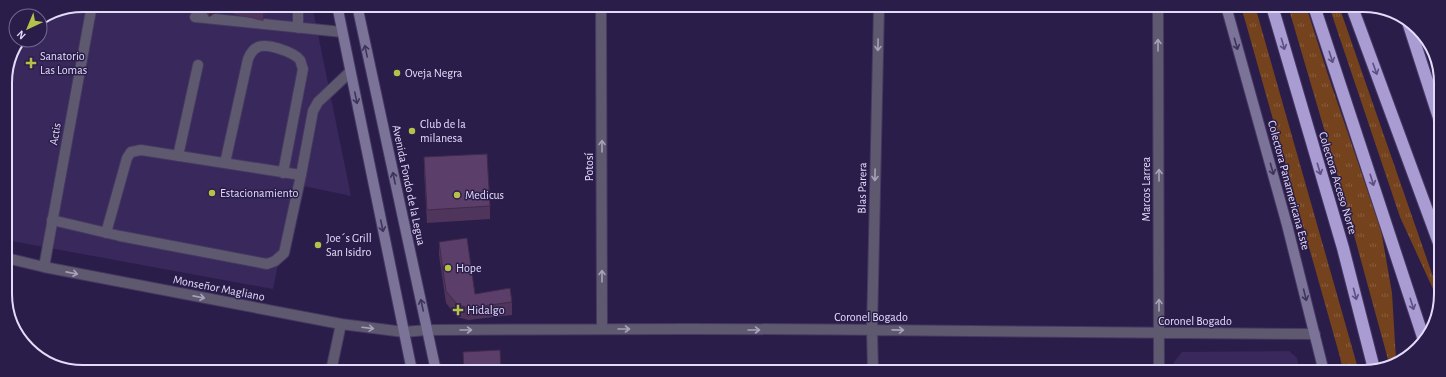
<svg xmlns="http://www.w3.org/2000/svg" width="1446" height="377" viewBox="0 0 1446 377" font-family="'Alegreya Sans',sans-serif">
<defs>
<pattern id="grass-tufts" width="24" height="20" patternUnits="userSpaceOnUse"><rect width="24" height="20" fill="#74421d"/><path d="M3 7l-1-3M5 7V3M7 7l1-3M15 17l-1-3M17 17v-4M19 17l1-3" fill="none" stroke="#885d3f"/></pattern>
</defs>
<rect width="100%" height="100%" fill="#2b1d4a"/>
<path fill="#38285b" d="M 83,5 L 312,5 L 351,196 L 294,184 L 273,289 L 6,240 L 5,78 L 13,48 L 19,40 L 40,40 L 40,20 L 53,11 Z
M 1289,351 L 1297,358 L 1300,372 L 1174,372 L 1174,362 L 1182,352 Z"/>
<path fill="url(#grass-tufts)" d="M 1241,6 L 1255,6 L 1359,372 L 1343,372 L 1340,357 Z
M 1288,6 L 1306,6 L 1328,75 L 1381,230 L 1392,293 L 1396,360 L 1389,363 L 1339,180 Z
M 1329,6 L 1339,6 L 1439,294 L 1439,302 L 1400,217 Z"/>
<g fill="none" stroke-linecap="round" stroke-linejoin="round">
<g stroke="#453862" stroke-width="12">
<path id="lane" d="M 195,17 L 342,32
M 298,28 L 298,5
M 178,156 L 198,65
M 225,163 L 248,59 C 250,54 253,49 258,47 C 267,43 294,52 300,60 C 301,62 302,67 303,69 L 283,173
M 301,175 L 313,111 L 318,102 L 350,72
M 52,220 L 120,236 L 267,264 L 275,261 L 284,253 L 301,175 L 141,150 L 131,152 L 127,158 L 106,233"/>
</g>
<g stroke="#453862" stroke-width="12">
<path id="street" d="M 601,6 L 602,329
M 1158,6 L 1159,372
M 6,258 L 44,267 L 341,324 L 404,332 L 427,330 C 576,329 725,328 874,330 C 1021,331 1168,334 1315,334
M 44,267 L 92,5
M 331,371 L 341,324
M 873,371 L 872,330 L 879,6"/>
</g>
<g stroke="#453862" stroke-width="12">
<path id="secondary" d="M 337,5 L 412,371
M 357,5 L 436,371
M 1226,6 L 1287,225 L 1324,372"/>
</g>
<g stroke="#453862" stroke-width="14">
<path id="highway" d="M 1272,6 L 1343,248 L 1374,369
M 1314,6 L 1423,337
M 1352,7 L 1439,243
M 1408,22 L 1439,118"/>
</g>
<use href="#lane" stroke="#5e596f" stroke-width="10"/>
<use href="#street" stroke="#5e596f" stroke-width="10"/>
<use href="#secondary" stroke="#7c7498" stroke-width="10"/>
<use href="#highway" stroke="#a89cd3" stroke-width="12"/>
</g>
<path fill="#4f355b" d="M 202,5 L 228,5 L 209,17 Z
M 233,5 L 267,5 L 263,21 L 233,14 Z
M 424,157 L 490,206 L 490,219 L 427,223 L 424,170 Z
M 439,242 L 475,294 L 512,302 L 512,315 L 468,320 L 457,317 L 446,303 L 439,255 Z"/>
<path fill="#402b4a" d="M 209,5 L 228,5 L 209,17 Z
M 264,5 L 267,5 L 263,21 L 263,8 Z"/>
<path fill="#5c3e6a" stroke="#402b4a" d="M 250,5 L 264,5 L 263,8 Z
M 487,154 L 490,206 L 427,210 L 424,157 Z
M 467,238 L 475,294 L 510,288 L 512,302 L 468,308 L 457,304 L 446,291 L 439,242 Z
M 500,350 L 501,371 L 464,371 L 463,352 Z"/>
<defs><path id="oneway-shaft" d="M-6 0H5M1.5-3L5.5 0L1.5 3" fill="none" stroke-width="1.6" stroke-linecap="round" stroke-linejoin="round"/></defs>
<g stroke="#3f335e">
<use href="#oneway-shaft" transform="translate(1236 44) rotate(74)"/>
<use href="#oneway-shaft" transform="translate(366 51) rotate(-102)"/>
<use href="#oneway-shaft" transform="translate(356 98) rotate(78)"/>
<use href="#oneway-shaft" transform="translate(1272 169) rotate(74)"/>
<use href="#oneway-shaft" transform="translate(394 178) rotate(-102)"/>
<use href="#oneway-shaft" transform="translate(382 226) rotate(78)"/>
<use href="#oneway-shaft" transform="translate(1305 295) rotate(76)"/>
<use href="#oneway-shaft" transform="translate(422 305) rotate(-102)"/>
</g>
<g stroke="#5d5081">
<use href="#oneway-shaft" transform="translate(1283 44) rotate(74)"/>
<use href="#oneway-shaft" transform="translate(1331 57) rotate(72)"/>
<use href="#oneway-shaft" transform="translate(1375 69) rotate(70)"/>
<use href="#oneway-shaft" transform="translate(1319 169) rotate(73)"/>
<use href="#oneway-shaft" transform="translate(1372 180) rotate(72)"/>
<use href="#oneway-shaft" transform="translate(1355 294) rotate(75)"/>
<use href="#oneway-shaft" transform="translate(1412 304) rotate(72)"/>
</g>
<g stroke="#a7a1bb">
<use href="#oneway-shaft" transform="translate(878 45) rotate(91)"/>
<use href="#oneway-shaft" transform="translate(1158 45) rotate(-90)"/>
<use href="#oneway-shaft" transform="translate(602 146) rotate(-90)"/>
<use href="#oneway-shaft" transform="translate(875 175) rotate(91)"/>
<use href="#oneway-shaft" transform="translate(1159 175) rotate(-90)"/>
<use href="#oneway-shaft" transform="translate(72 273) rotate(11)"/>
<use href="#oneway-shaft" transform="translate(602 276) rotate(-90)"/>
<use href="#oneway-shaft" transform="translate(199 297) rotate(11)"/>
<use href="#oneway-shaft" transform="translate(1159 305) rotate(-90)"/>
<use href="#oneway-shaft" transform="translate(368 328) rotate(7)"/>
<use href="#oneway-shaft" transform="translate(624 329)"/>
<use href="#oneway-shaft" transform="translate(466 330)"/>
<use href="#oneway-shaft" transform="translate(754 330)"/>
<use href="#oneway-shaft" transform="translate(898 330) rotate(1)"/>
</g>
<g fill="#b6c149" stroke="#2b1d4a" stroke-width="1.5">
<path d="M29 57h4v4h4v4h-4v4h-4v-4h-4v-4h4z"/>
<circle cx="397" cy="73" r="4"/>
<circle cx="412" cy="131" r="4"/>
<circle cx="212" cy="193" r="4"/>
<circle cx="457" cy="195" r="4"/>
<circle cx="318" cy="245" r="4"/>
<circle cx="448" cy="268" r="4"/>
<path d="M456 304h4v4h4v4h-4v4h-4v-4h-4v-4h4z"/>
</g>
<g text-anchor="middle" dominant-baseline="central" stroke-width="3" stroke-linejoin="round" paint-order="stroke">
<g font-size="12" fill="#e2dcf9" stroke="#2b1d4a" text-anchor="start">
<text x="40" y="56">Sanatorio<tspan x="40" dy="14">Las Lomas</tspan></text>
<text x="405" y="73">Oveja Negra</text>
<text x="420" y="124">Club de la<tspan x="420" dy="14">milanesa</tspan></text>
<text x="220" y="193">Estacionamiento</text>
<text x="465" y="195">Medicus</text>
<text x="326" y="238">Joe´s Grill<tspan x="326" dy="14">San Isidro</tspan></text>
<text x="456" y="268">Hope</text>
<text x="467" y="310">Hidalgo</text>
</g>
<g font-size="12" fill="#e2dcf9" stroke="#2b1d4a">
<text transform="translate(55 134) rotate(-80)">Actis</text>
<text transform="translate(589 167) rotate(-90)">Potosí</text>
<text transform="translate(1338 183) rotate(73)">Colectora Acceso Norte</text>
<text transform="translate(409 185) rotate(78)">Avenida Fondo de la Legua</text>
<text transform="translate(1289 185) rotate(75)">Colectora Panamericana Este</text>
<text transform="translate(862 188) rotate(-89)">Blas Parera</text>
<text transform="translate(1146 189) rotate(-90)">Marcos Larrea</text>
<text transform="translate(219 288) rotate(11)">Monseñor Magliano</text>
<text x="871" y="317">Coronel Bogado</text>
<text x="1195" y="321">Coronel Bogado</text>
</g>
</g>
<path d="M0 0H1446V377H0ZM83 12H1363A71 71 0 0 1 1434 83V294A71 71 0 0 1 1363 365H83A71 71 0 0 1 12 294V83A71 71 0 0 1 83 12Z" fill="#2b1d4a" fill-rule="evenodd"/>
<path fill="none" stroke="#e2dcf9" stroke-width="2" d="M83 12H1363A71 71 0 0 1 1434 83V294A71 71 0 0 1 1363 365H83A71 71 0 0 1 12 294V83A71 71 0 0 1 83 12Z"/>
<g transform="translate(28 28) rotate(224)"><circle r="19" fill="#2b1d4a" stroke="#746990"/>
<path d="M0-3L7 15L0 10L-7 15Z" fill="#b6c149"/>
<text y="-6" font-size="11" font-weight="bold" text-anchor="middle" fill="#e2dcf9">N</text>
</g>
</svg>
